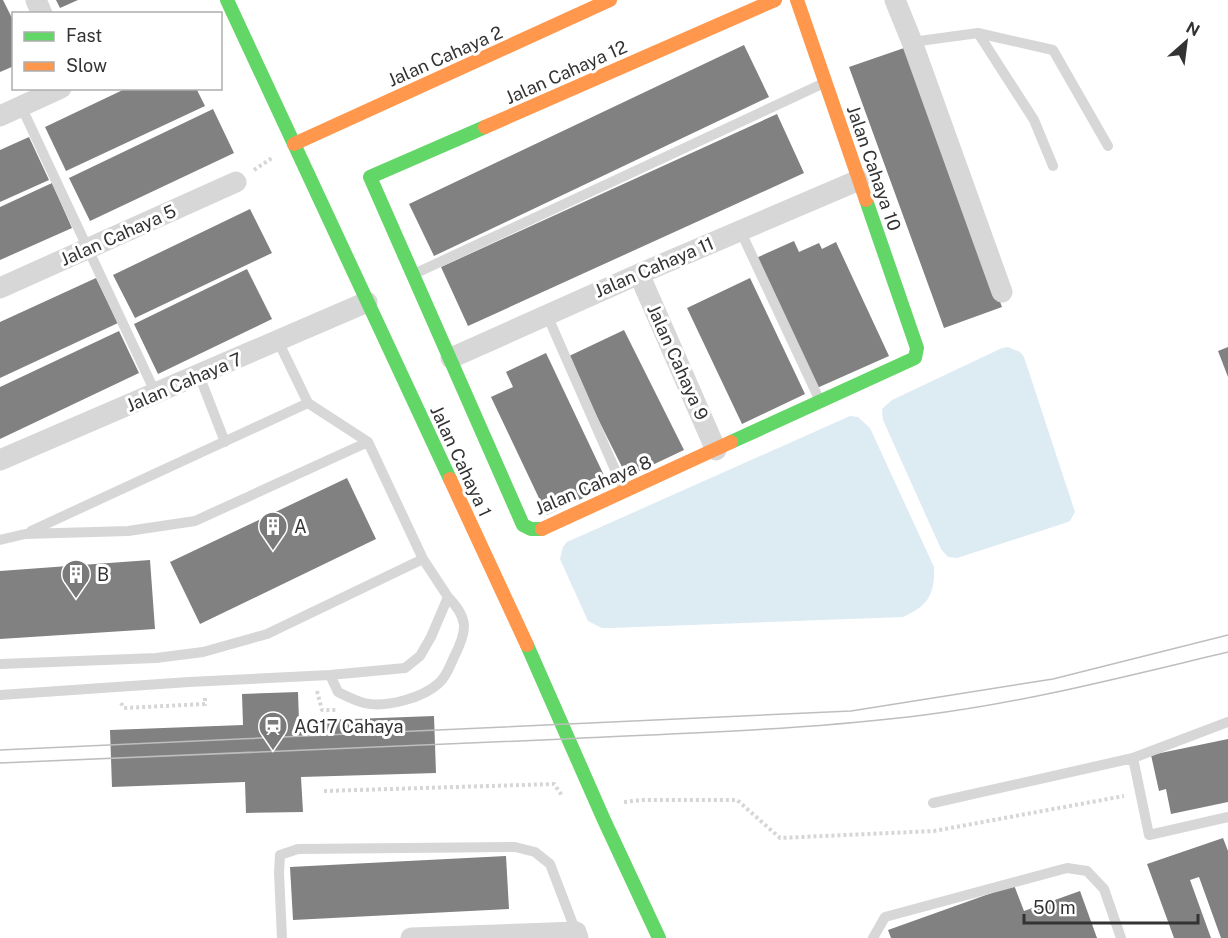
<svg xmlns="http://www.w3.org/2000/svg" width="1228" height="938" viewBox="0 0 1228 938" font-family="'Public Sans',sans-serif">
<rect width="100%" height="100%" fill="#fff"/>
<path fill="#ddebf3" d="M 1008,347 L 1020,352 L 1024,357 L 1075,512 L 1070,521 L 1065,523 L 957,558 L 948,557 L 941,549 L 883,420 L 882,409 L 892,400 L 1002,348 Z
M 850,416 L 858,417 L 870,428 L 934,567 C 935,594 928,606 903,617 L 610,628 L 602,628 L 588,621 L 560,559 L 563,547 L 567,542 Z"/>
<path fill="#818181" d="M 0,0 L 3,0 L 14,22 L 14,66 L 0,72 Z
M 56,0 L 78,0 L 60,8 Z
M 744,45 L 769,97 L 434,256 L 409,204 Z
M 907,47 L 1002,307 L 944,328 L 849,67 Z
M 127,88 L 196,88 L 205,106 L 66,171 L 45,127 Z
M 213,109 L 234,153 L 90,221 L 69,178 Z
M 777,114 L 804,173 L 468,326 L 441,267 Z
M 29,137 L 49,180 L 0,202 L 0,150 Z
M 52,183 L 72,228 L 0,260 L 0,207 Z
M 250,209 L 272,253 L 135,318 L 113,275 Z
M 794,241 L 799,252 L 819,243 L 822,249 L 836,242 L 889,356 L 817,388 L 756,258 Z
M 247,269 L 272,319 L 158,374 L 134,324 Z
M 96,278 L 118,323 L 0,378 L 0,322 Z
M 750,278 L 805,394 L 742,424 L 687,308 Z
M 624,330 L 684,450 L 627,477 L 567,357 Z
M 119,331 L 139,373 L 0,439 L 0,387 Z
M 1228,347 L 1228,377 L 1218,351 Z
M 546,353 L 609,486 L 547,515 L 491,397 L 513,387 L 506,372 Z
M 347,478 L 376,539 L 200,624 L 170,562 Z
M 150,560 L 155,629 L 0,639 L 0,571 Z
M 298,692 L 299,721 L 434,716 L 436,773 L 301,777 L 303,812 L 246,813 L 245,782 L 112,787 L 110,730 L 243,725 L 242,694 Z
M 1228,739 L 1228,802 L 1171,814 L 1166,789 L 1159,791 L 1151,755 Z
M 1223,838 L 1228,851 L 1228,938 L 1221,938 L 1199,877 L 1190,880 L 1211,938 L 1174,938 L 1147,864 Z
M 506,856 L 509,909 L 293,920 L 290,867 Z
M 1014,885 L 1024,911 L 1080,891 L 1097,938 L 891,938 L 888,930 Z"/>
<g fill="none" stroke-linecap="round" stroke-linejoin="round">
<path stroke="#d6d6d6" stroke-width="4" stroke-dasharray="3 3" stroke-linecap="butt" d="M 254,170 L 272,158
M 317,691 L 322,710 L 336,710
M 121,703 L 124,708 L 205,704 L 205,697
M 324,791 L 554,784 L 563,797
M 624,802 L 642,800 L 737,800 L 780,838 L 934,831 L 1124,796"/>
<path stroke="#d7d7d7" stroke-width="10" d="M 978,33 L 1053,50 L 1108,146
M 912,42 L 978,33 L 1034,120 L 1053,166
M 21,106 L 156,394
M 740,230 L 820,401
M 414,274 L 824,83
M 547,315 L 624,490
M 199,375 L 225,442
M 31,531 L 308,403
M 0,540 L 25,534 L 128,531 L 195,521 L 368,442
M 0,664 L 156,658 L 203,652 L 267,634 L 423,559
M 330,675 L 338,692 C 346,696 356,701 364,703 C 386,708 423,698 439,683 C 447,676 451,663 455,655 C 468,629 468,618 448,597
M 0,695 L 189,682 L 330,675 L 405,668 L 420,656 L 431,637 L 448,597 L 423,559 L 368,442 L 308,403 L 278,341
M 1133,758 L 1228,722
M 933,803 L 1133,758 L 1149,835 L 1228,817
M 282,938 L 279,873 L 280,855 L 298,849 L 515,847 L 535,852 L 550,864 L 576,932
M 873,938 L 885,917 L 1067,868 L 1087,871 L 1104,889 L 1121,938"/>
<path stroke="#d7d7d7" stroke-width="21" d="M 36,0 L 42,14
M 895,0 L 912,42 L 1002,292
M 0,116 L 61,88
M 639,274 L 716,450
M 0,288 L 236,182
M 451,358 L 639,274 L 859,180
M 0,460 L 367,302
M 411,938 L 576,932 L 578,938"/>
<path stroke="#63d668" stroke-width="14" d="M 227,0 L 450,479
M 485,127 L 370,177 L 523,525 L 531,529 L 542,529
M 731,442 L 915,358 L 917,348 L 866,200
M 527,645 L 604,820 L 659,938"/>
<path stroke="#ff974d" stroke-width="14" d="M 797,0 L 866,200
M 485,127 L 775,0
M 294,144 L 610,0
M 450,479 L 527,645
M 542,529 L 731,442"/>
<path stroke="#bebebe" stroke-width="1.5" d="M 0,750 L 851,711 L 1053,679 L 1228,635
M 0,763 C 188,756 376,748 565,739 C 684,733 805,730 924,715 C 1027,702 1127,676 1228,652"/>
</g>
<defs>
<g id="building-pin" transform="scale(1.5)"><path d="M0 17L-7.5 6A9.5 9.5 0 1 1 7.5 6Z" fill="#7a7a7a" stroke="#fff"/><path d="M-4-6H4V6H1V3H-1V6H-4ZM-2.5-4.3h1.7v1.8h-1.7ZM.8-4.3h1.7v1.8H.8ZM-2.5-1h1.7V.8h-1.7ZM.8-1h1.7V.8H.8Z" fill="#fff"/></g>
<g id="station-pin" transform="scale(1.5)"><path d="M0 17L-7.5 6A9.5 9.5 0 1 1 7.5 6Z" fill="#7a7a7a" stroke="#fff"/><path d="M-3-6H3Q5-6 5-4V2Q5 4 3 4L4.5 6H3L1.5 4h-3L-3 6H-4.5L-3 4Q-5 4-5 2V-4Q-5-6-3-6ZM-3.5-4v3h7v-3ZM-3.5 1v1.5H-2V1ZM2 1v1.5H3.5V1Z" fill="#fff"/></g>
</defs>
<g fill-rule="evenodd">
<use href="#building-pin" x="273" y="526"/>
<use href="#building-pin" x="76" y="574"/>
<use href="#station-pin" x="273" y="726"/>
</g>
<g text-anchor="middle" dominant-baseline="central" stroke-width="6" stroke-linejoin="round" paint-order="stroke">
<g font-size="18" fill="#333" stroke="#fff">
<text transform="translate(445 56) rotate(-24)">Jalan Cahaya 2</text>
<text transform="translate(566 72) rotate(-24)">Jalan Cahaya 12</text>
<text transform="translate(874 168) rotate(71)">Jalan Cahaya 10</text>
<text transform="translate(118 235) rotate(-24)">Jalan Cahaya 5</text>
<text transform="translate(654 267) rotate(-23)">Jalan Cahaya 11</text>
<text transform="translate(678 362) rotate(66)">Jalan Cahaya 9</text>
<text transform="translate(184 382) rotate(-23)">Jalan Cahaya 7</text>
<text transform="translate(461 461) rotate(65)">Jalan Cahaya 1</text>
<text transform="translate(593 485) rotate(-23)">Jalan Cahaya 8</text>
</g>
<g font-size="18" fill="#333" stroke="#fff" text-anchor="start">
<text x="294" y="526">A</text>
<text x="97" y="574">B</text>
<text x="294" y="726">AG17 Cahaya</text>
</g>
</g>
<rect x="12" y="12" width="210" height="78" fill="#ffffff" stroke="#adadad" stroke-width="1.5"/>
<rect x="24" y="32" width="30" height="9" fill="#63d668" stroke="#adadad" stroke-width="1.5"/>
<text x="66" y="42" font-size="18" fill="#333333">Fast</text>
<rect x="24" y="62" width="30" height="9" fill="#ff974d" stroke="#adadad" stroke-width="1.5"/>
<text x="66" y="72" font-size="18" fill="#333333">Slow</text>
<g transform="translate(1186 42) rotate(28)" stroke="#ffffff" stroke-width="4.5" paint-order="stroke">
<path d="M0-4.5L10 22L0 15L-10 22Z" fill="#333333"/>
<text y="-9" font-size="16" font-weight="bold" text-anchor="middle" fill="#333333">N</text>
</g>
<path d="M1024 914v9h174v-9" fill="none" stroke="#333333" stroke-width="3"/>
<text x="1033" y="914" font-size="18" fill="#333333" stroke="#ffffff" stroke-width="4.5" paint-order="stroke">50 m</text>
</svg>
